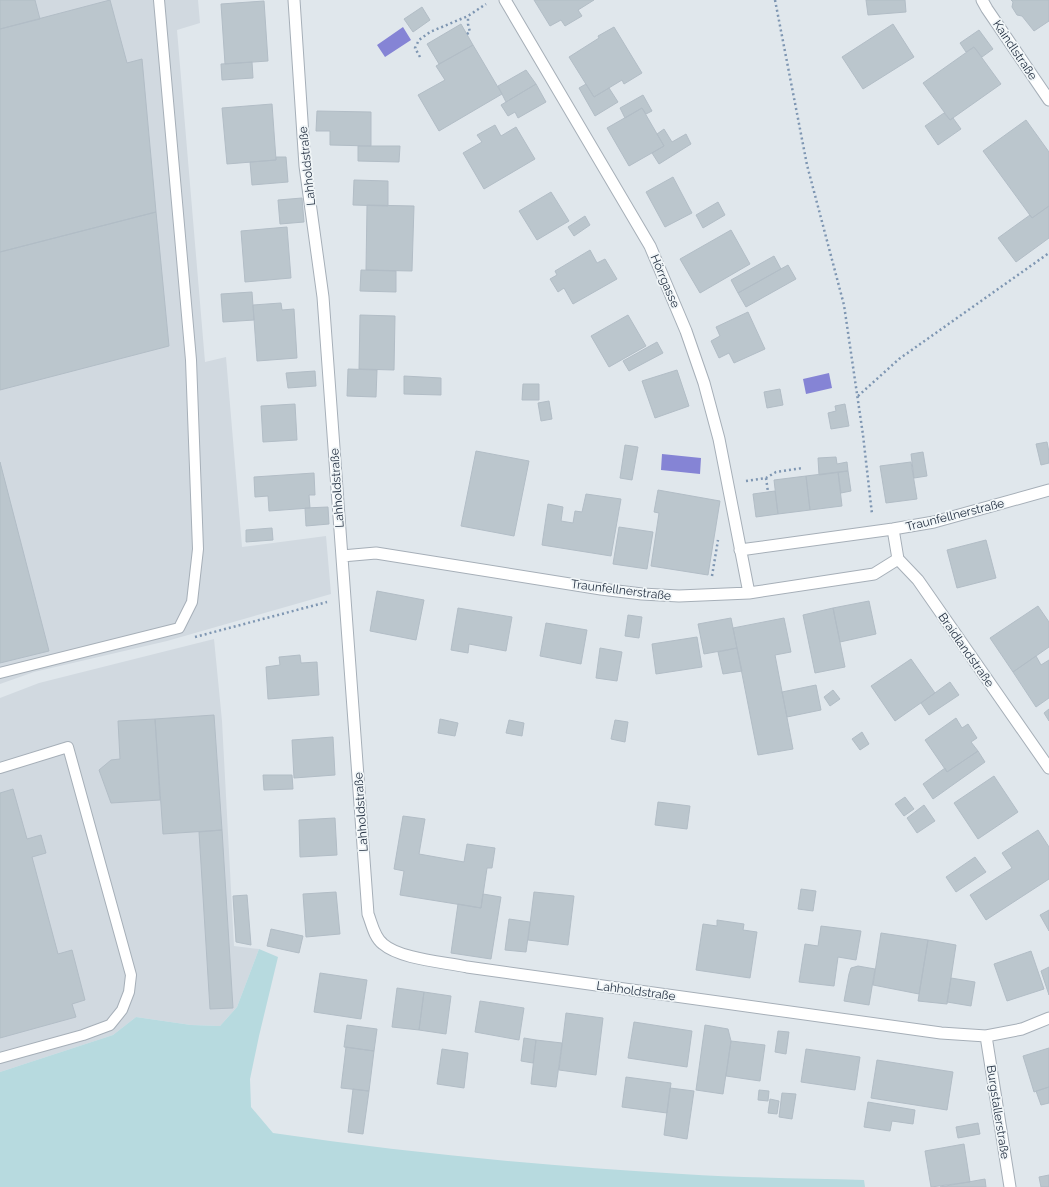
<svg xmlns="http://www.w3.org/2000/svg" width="1049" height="1187" viewBox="0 0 1049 1187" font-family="Raleway,sans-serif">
<rect width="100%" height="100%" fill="#e0e7ec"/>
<path fill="#d1d9e0" d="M 0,0 L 198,0 L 200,23 L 177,30 L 205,362 L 226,357 L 242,547 L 326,536 L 331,594 L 167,641 L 34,672 L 0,684 Z
M 214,639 L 222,721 L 234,946 L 259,949 L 237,1007 L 220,1026 L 191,1025 L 136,1017 L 113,1035 L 0,1072 L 0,698 L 39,683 Z"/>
<path fill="#b7dadf" d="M 259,949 L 278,957 L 259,1036 L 250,1079 L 251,1107 L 273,1133 C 408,1153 546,1166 682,1174 C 743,1178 804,1178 864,1180 L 865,1187 L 0,1187 L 0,1072 L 113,1035 L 136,1017 L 191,1025 L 220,1026 L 237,1007 Z"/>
<path fill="#8584d5" d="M 403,27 L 411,40 L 385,57 L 377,45 Z
M 829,373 L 832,388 L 806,394 L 803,379 Z
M 662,454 L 701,458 L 700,474 L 661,470 Z"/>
<path fill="#bbc6cd" stroke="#b2bdc6" d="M 0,0 L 35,0 L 40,19 L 0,29 Z
M 110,0 L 127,63 L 142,59 L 156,212 L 0,252 L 0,29 Z
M 534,0 L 594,0 L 578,10 L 582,16 L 565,26 L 561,20 L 550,26 Z
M 866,0 L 905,0 L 906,12 L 868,15 Z
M 1011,0 L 1049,0 L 1049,21 L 1034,31 L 1022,16 L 1017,15 L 1012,7 L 1013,2 Z
M 264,1 L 268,61 L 225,64 L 221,4 Z
M 422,7 L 430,20 L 413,32 L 404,19 Z
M 461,24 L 473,45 L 439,64 L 427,44 Z
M 893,24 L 914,57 L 863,89 L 842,57 Z
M 614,27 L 642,73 L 624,84 L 622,80 L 594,97 L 569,57 L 599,38 L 598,36 Z
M 979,30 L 993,49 L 982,57 L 974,47 L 966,52 L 960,43 Z
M 473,45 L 502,94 L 439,131 L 418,95 L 445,80 L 436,66 Z
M 974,47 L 1001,84 L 950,120 L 923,83 Z
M 252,62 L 253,78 L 222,80 L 221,64 Z
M 526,70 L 536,84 L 506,102 L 498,86 Z
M 536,84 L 546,102 L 518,118 L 515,112 L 508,116 L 501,105 Z
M 586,84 L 594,97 L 609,88 L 618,102 L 595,116 L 579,88 Z
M 643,95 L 652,111 L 646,114 L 642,108 L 625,118 L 620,108 Z
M 272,104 L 276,160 L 227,164 L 222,108 Z
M 642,108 L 664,146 L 629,166 L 607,128 Z
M 317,111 L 371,112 L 371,146 L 330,145 L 330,131 L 316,131 Z
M 944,113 L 950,120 L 953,118 L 961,129 L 938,145 L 925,126 Z
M 1026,120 L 1049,152 L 1049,206 L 1032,218 L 983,151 Z
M 495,125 L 501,136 L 516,127 L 535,159 L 484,189 L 463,153 L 482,142 L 477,135 Z
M 664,129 L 672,142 L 686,134 L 691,144 L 659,164 L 652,153 L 664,146 L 657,134 Z
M 358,146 L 400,146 L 399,162 L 358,161 Z
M 276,157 L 286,157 L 288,182 L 252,185 L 250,162 L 276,160 Z
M 673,177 L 692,213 L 665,227 L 646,192 Z
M 354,180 L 388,181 L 388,206 L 353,205 Z
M 551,192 L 569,221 L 537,240 L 519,211 Z
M 302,198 L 304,222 L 280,224 L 278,200 Z
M 718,202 L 725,215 L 703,228 L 696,215 Z
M 367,205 L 414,206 L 412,271 L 366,270 Z
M 1049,206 L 1049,238 L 1016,262 L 998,238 L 1030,215 L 1032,218 Z
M 156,212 L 169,346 L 0,390 L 0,252 Z
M 585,216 L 590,225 L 574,236 L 568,227 Z
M 287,227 L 291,278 L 245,282 L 241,231 Z
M 731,230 L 750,264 L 700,293 L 680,259 Z
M 590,250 L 597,263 L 605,259 L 617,279 L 573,304 L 564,288 L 558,292 L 550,279 L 557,275 L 555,271 Z
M 774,256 L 781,269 L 738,293 L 731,280 Z
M 788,265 L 796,279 L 746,307 L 738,293 Z
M 361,270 L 396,271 L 396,292 L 360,291 Z
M 252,292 L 254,320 L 223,322 L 221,294 Z
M 281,303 L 282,310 L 294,309 L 297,358 L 257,361 L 253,305 Z
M 748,312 L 765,349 L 734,363 L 729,353 L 719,358 L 711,341 L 720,336 L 716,327 Z
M 360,315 L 395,316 L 394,370 L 359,369 Z
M 628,315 L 646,346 L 609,367 L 591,336 Z
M 657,342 L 663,353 L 629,371 L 623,361 Z
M 348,369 L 377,370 L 376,397 L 347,396 Z
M 677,370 L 689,406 L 655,418 L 642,381 Z
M 315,371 L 316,386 L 288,388 L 286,373 Z
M 404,376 L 441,378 L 441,395 L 404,394 Z
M 523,384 L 539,384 L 539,400 L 522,400 Z
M 780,389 L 783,405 L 767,408 L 764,392 Z
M 549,401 L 552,419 L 541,421 L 538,403 Z
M 295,404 L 297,440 L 263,442 L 261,406 Z
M 845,404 L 849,426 L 831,429 L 828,413 L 836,411 L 835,406 Z
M 1047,442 L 1049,452 L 1049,463 L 1041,465 L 1036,444 Z
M 625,445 L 638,447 L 632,480 L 620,478 Z
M 476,451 L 529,461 L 514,536 L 461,526 Z
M 923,452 L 927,476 L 914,478 L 911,454 Z
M 836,457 L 837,464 L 847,462 L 848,471 L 819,475 L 818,458 Z
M 0,462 L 49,651 L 0,663 Z
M 911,462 L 917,499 L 886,503 L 880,466 Z
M 848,471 L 851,491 L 841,493 L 838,472 Z
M 838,472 L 842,506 L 810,510 L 806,476 Z
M 314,473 L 315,495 L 309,495 L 310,508 L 269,511 L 268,496 L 255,497 L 254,477 Z
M 806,476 L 810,510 L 778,514 L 774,480 Z
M 658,490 L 720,501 L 708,575 L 651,566 L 659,513 L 654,512 Z
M 775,491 L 778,514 L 756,517 L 753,494 Z
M 586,494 L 621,499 L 611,556 L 542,545 L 548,504 L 563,507 L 561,521 L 573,523 L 575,511 L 582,512 Z
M 328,507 L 329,524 L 306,526 L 305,508 Z
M 619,527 L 653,532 L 647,569 L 613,564 Z
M 272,528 L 273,540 L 246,542 L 246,530 Z
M 986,540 L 996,578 L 957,588 L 947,550 Z
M 377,591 L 424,600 L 416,640 L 370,631 Z
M 869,601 L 876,634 L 840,642 L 833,608 Z
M 1038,606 L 1049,622 L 1049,647 L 1013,672 L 990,638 Z
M 458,608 L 512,617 L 506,651 L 469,644 L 468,653 L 451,650 Z
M 833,608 L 845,667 L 815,673 L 803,615 Z
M 628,615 L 642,617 L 639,638 L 625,636 Z
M 731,618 L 737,648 L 704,654 L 698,624 Z
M 784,618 L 791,652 L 775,655 L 793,749 L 758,755 L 733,628 Z
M 546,623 L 587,630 L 581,664 L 540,656 Z
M 697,637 L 702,667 L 656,674 L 652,644 Z
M 600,648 L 622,652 L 617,681 L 596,678 Z
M 737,648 L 742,671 L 723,674 L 718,652 Z
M 300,655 L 301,663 L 317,662 L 319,695 L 268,699 L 266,667 L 280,665 L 279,657 Z
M 1036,656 L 1041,665 L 1049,660 L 1049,698 L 1036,707 L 1013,672 Z
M 911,659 L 935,693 L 895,721 L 871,686 Z
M 950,682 L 959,695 L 929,715 L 921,703 Z
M 816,685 L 821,710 L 787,717 L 782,692 Z
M 833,690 L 840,699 L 830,706 L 824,697 Z
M 1049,709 L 1049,721 L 1044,713 Z
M 214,715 L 222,830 L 163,834 L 155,719 Z
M 956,718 L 962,728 L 968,724 L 977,738 L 971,742 L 978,751 L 947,772 L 925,740 Z
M 155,719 L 160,800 L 111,803 L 99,770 L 111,760 L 120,759 L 118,721 Z
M 440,719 L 458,723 L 455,736 L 438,733 Z
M 509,720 L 524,723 L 522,736 L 506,733 Z
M 615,720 L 628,722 L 625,742 L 611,739 Z
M 862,732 L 869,744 L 860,750 L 852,739 Z
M 333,737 L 335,775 L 294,778 L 292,740 Z
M 978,751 L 985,762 L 933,799 L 923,784 L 945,768 L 947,772 Z
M 263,775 L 292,775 L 293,789 L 264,790 Z
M 994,776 L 1018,812 L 978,839 L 954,803 Z
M 13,789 L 27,839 L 41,835 L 46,853 L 32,857 L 58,954 L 72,950 L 85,1000 L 72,1004 L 76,1017 L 0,1038 L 0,793 Z
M 905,797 L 914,809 L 904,816 L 895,804 Z
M 658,802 L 690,806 L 687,829 L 655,825 Z
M 924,805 L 935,821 L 917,833 L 907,818 Z
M 403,816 L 425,819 L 419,854 L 464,862 L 467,844 L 495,848 L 492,868 L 487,868 L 481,908 L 400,895 L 404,871 L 394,869 Z
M 335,818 L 337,855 L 300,857 L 299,820 Z
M 222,830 L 233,1008 L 210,1009 L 199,832 Z
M 1038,830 L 1049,847 L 1049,879 L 986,920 L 970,895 L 1012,868 L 1002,853 Z
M 975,857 L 986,872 L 956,892 L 946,877 Z
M 801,889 L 816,891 L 813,911 L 798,909 Z
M 336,892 L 340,934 L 306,937 L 303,894 Z
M 534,892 L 574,896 L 568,945 L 528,940 Z
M 483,894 L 501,897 L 491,959 L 451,953 L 458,904 L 481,908 Z
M 247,895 L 251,945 L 236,942 L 233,896 Z
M 1049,910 L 1049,931 L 1040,915 Z
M 509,919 L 530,922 L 526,952 L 505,950 Z
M 717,920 L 744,924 L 743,930 L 757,932 L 750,978 L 696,970 L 703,924 L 717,926 Z
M 821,926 L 861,931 L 856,960 L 838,957 L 834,986 L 799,982 L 805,944 L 818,946 Z
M 271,929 L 303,936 L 299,953 L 267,946 Z
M 881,933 L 928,940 L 919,994 L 873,985 Z
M 928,940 L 956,945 L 947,1004 L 918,1001 Z
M 1031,951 L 1044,989 L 1007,1001 L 994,964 Z
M 858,966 L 875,969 L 869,1005 L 844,1001 L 849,974 L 851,968 Z
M 1049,967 L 1049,995 L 1041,971 Z
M 320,973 L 367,980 L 361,1019 L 314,1012 Z
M 951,978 L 975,982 L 971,1006 L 947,1002 Z
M 397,988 L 424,992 L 419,1030 L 392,1027 Z
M 424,992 L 451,996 L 446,1034 L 419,1030 Z
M 480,1001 L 524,1008 L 519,1040 L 475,1032 Z
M 566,1013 L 603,1018 L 596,1075 L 559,1070 Z
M 634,1022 L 692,1031 L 687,1067 L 628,1058 Z
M 347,1025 L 377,1029 L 374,1051 L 344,1047 Z
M 705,1025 L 728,1029 L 731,1041 L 723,1094 L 696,1090 Z
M 778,1031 L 789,1032 L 786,1054 L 775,1052 Z
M 524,1038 L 536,1040 L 533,1063 L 521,1061 Z
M 536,1040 L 562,1043 L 556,1087 L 531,1084 Z
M 731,1041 L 765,1045 L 760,1081 L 726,1076 Z
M 346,1047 L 374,1051 L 369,1091 L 341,1088 Z
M 1049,1048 L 1049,1087 L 1034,1092 L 1023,1056 Z
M 442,1049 L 468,1053 L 464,1088 L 437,1084 Z
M 806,1049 L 860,1057 L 855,1090 L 801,1082 Z
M 877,1060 L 953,1072 L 947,1110 L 871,1098 Z
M 626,1077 L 671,1083 L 667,1113 L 622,1107 Z
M 1049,1087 L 1049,1103 L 1041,1105 L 1036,1091 Z
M 670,1088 L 694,1091 L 687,1139 L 664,1135 Z
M 353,1089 L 369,1091 L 363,1134 L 348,1132 Z
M 759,1090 L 769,1091 L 768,1101 L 758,1100 Z
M 782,1093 L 796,1094 L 792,1119 L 779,1117 Z
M 770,1099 L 779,1101 L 777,1114 L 768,1113 Z
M 868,1102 L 915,1110 L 913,1124 L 892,1121 L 890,1131 L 864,1127 Z
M 978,1123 L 980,1134 L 958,1138 L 956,1127 Z
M 964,1144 L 970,1182 L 931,1187 L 925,1151 Z
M 1049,1175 L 1049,1187 L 1041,1187 L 1039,1177 Z
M 985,1179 L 986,1187 L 940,1187 Z"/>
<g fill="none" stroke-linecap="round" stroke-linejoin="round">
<g stroke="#a6afb8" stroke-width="12">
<path id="service" d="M 0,673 L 179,628 L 192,602 L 198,549 L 191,360 L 159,0
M 0,768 L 68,747 L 131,975 L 129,992 L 122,1010 L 110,1025 L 83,1035 L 0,1058"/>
</g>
<g stroke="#a6afb8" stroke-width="13">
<path id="minor" d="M 294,0 L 305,166 L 323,297 L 368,914 C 372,924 374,937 383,944 C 400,959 444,962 467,967 L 941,1033 L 986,1036 L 1022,1029 L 1049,1018
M 505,0 L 650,246 L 686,331 L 704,383 L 719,439 L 749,593
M 982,0 L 987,9 L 1049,100
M 893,529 L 898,559 L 918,580 L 1049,768
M 740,550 L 893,529 L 934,522 L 1049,490
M 342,556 L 376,553 L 601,589 L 642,594 L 679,596 L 749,593 L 874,574 L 898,559
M 986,1036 L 1010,1187"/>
</g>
<path stroke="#7e96b2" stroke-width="2.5" stroke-dasharray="2 3" stroke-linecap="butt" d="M 775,0 L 807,165 L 844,305 L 863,435 L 872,514
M 467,34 L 470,32 L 468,24 L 468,16
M 420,57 L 415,48 L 419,40 L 430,32 L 468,16 L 486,4
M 858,396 L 899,359 L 1049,253
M 766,478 L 768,492
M 746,481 L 766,478 L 776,472 L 803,468
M 712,576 L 718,540
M 195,637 L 327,602"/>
<use href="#service" stroke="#fff" stroke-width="10"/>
<use href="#minor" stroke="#fff" stroke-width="11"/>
</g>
<g text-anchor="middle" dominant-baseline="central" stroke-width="3.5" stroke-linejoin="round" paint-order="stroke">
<g font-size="12" fill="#1f2c3e" stroke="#f1f6f8">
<text transform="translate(1015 50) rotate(56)">Kaindlstraße</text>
<text transform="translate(307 166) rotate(-96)">Lahholdstraße</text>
<text transform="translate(665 281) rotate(67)">Hörrgasse</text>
<text transform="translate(337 488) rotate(-94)">Lahholdstraße</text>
<text transform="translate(955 515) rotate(-14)">Traunfellnerstraße</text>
<text transform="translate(621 590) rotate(7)">Traunfellnerstraße</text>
<text transform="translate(966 650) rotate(55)">Braidlandstraße</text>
<text transform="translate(361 812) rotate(-94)">Lahholdstraße</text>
<text transform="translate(636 991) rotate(8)">Lahholdstraße</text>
<text transform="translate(998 1112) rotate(81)">Burgstallerstraße</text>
</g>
</g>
</svg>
